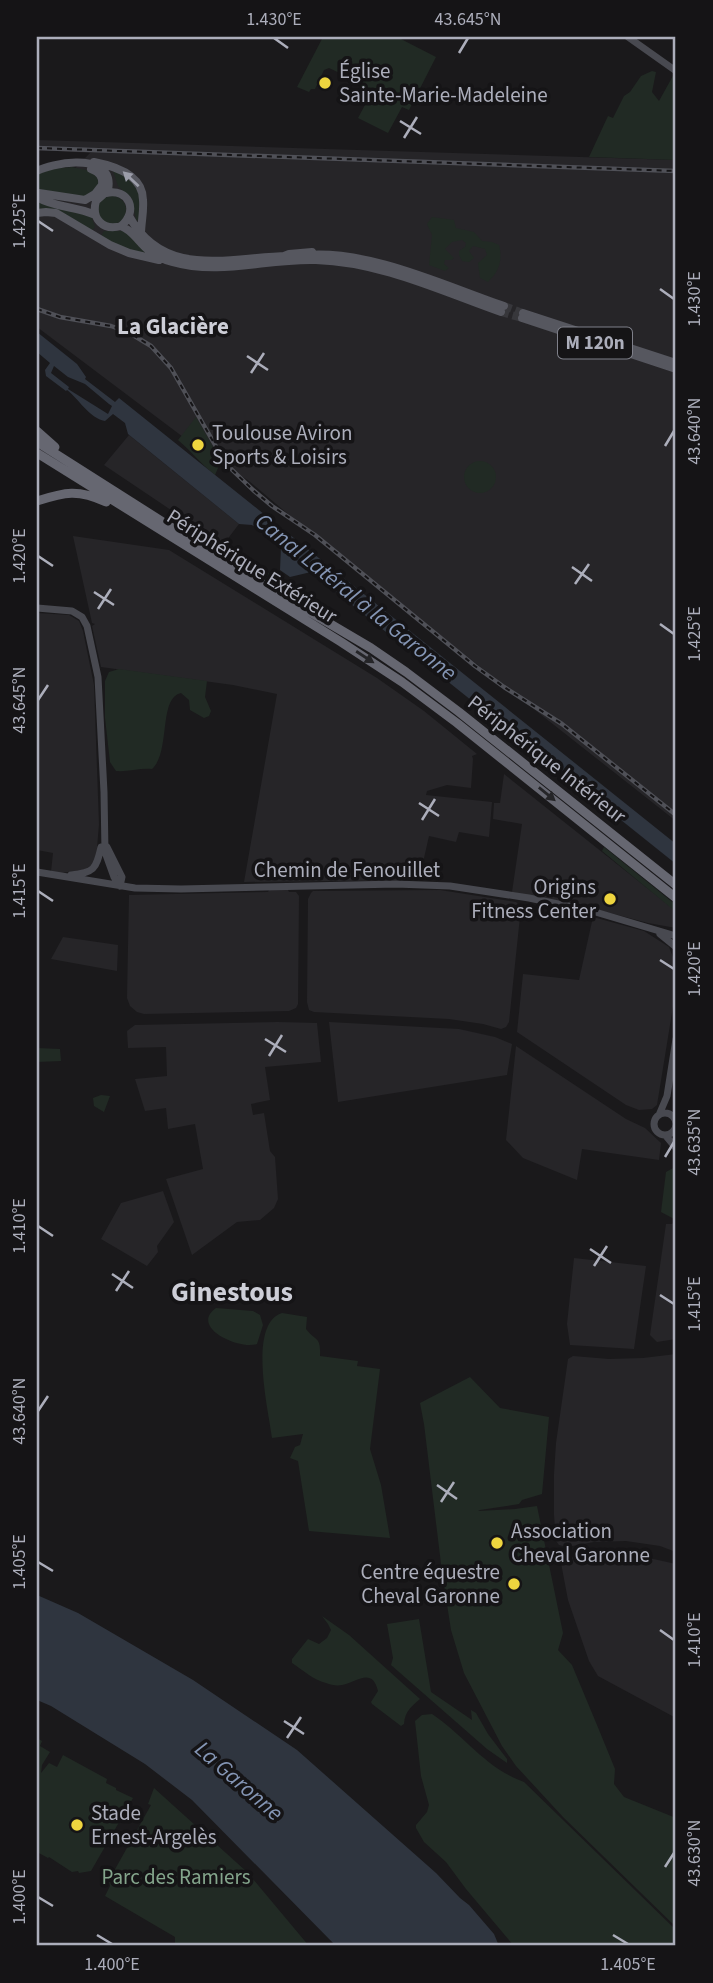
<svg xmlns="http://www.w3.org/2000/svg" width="713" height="1983" viewBox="0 0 713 1983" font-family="'Source Sans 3',sans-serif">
<rect width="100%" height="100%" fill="#1a191b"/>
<path fill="#262528" d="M 37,140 L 676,160 L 676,821 L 314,536 L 249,481 L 195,446 L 37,327 L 37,207 L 90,153 L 94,153 L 37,150 Z
M 129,435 L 239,524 L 223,545 L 104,465 Z
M 73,536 L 169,550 L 377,678 L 424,711 L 477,754 L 472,756 L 473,759 L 471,788 L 447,785 L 427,791 L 426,795 L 492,802 L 489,837 L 459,832 L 456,842 L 429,836 L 419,880 L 244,882 L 277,694 L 233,685 L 101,667 L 92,626 L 95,624 L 92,623 Z
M 37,613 L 69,615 L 79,621 L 83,631 L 94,685 L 99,824 L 96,860 L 93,865 L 83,870 L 61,873 L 51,872 L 53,853 L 37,850 Z
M 504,774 L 676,911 L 676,928 L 648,923 L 595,909 L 512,892 L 522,824 L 493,819 L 494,803 L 500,803 Z
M 269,890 L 288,890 L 289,892 L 296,892 L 299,896 L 298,1004 L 296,1008 L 289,1011 L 144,1014 L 137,1012 L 130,1006 L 127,998 L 129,895 L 268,892 Z
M 440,890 L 516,902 L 521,907 L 509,1022 L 506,1027 L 501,1029 L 483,1024 L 449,1019 L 314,1012 L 309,1010 L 307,1002 L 308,899 L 311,893 L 313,891 Z
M 593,917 L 644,931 L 669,947 L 676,965 L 676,988 L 657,1105 L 652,1109 L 639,1110 L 626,1105 L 517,1032 L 523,974 L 579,980 Z
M 63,937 L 118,945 L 117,971 L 51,959 Z
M 278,1022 L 317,1023 L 321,1062 L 265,1067 L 270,1100 L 251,1104 L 253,1115 L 264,1113 L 270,1151 L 275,1157 L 278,1199 L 274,1208 L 260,1220 L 237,1222 L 192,1255 L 166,1179 L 203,1169 L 195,1124 L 168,1129 L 166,1108 L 145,1111 L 135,1079 L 167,1076 L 166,1047 L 128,1048 L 127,1031 L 135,1025 Z
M 329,1022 L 459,1029 L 495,1037 L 512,1044 L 507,1075 L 338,1102 Z
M 516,1046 L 626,1119 L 645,1128 L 661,1143 L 659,1160 L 582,1149 L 577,1180 L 523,1158 L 506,1140 Z
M 163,1191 L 174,1222 L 157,1246 L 158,1252 L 147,1266 L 101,1239 L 121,1203 Z
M 676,1220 L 676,1339 L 657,1342 L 650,1335 L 666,1224 L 672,1224 Z
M 574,1258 L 646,1266 L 634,1349 L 570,1345 L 567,1324 Z
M 676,1354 L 676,1552 L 660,1546 L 626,1541 L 594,1542 L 567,1547 L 559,1545 L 556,1541 L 554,1515 L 554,1474 L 556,1443 L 568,1359 L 573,1356 L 609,1359 L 643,1358 Z
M 601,1552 L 631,1554 L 676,1564 L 676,1718 L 598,1676 L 589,1661 L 568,1600 L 561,1563 L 563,1559 L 568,1558 Z"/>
<path fill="#212a24" d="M 323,37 L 397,37 L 436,57 L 409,110 L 402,107 L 388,133 L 358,118 L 372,92 L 347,79 L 348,77 L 329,68 L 324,70 L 315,89 L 311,89 L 309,92 L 297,87 Z
M 652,71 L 656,72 L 652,92 L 659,101 L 674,74 L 676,76 L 676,160 L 589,157 L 608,116 L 613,118 L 624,96 L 630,92 L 641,76 Z
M 72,167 L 91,171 L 97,175 L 99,185 L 87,197 L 42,191 L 37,189 L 37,175 C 48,169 58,168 72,167 Z
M 112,168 L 116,169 L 139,188 L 140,221 L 136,220 L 132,200 L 118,186 Z
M98 210a14 14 0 1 1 28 0a14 14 0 1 1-28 0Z
M 37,200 L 86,214 L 92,218 L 95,227 L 90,233 L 63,215 L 37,211 Z
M 432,217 L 454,220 L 456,228 L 474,232 L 482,241 L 492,242 L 499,245 C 503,260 499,272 488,282 L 480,278 L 478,263 L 487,255 L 485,249 L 473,246 L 469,251 L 474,258 L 469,262 L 462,261 L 459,255 L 459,251 L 465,247 L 466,243 L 462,240 L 452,242 L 445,249 L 454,258 L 451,260 L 445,260 L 444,264 L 449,268 L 445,271 L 429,265 L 432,235 L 427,224 Z
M 104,231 L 125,231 L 156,257 L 124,250 L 101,236 Z
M 196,417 L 221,461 L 215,475 C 201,464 191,451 178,440 Z
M464 477a16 16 0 1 1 32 0a16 16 0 1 1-32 0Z
M 235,555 L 302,591 L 296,597 C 282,588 242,567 235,555 Z
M 119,669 L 207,681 L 205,697 L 211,711 L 209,716 L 204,718 L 190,710 L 189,700 L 181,693 C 158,698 171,752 152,769 C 139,768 128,772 116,771 L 110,762 L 105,718 L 105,681 L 109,672 Z
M 604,847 L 676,905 L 676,912 L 602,851 Z
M 37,1048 L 60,1049 L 61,1061 L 37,1062 Z
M 101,1095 L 110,1096 L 104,1112 L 94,1106 L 93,1098 Z
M 676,1163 L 676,1220 L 661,1212 L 666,1172 L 675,1167 Z
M 216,1308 L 253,1311 L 260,1315 L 263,1325 L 257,1344 C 239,1350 189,1327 216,1308 Z
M 282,1313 L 307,1317 L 306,1329 C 316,1342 321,1336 320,1356 L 358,1361 L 357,1366 L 380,1369 L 370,1449 L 381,1485 L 390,1538 L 309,1531 L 298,1461 L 290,1458 L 295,1447 L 300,1445 L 303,1434 L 272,1438 C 269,1412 247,1324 282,1313 Z
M 470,1377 L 500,1408 L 549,1417 L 542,1494 L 522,1500 L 519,1504 L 480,1510 L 478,1511 L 515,1509 L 537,1506 L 563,1633 L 558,1650 L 572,1665 L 597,1725 L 615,1769 L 614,1784 L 624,1797 L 676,1818 L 676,1927 L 563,1817 L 516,1766 L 502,1746 L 464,1673 L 451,1630 L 442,1572 L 424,1424 L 420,1403 Z
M 322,1616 L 349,1635 L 420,1699 C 411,1707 405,1711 404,1724 L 401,1726 L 372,1704 L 371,1702 L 378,1691 C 372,1666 356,1683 342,1685 C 337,1686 331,1685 326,1683 C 313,1680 303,1670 292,1663 L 292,1659 L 308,1639 L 319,1644 L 327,1638 L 331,1630 L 328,1624 Z
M 419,1619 L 431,1692 L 472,1720 L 471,1710 L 476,1713 L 488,1734 L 507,1759 L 507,1763 L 487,1749 L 391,1665 L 393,1658 L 387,1624 Z
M 432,1714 C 465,1736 485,1768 524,1782 L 676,1930 L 676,1946 L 514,1946 L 466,1889 L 446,1862 L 424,1842 L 416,1828 L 416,1825 L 427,1812 L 429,1805 L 421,1776 L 415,1721 L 422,1715 Z
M 37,1738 L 42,1741 L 40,1746 L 50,1752 L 42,1765 L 41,1773 L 49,1763 L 57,1767 L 63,1755 L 107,1779 L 106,1783 L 116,1788 L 116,1790 L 133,1798 L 91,1871 L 79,1873 L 78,1871 L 72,1872 L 49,1857 L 48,1858 L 37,1852 Z
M 154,1788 L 247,1872 L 309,1946 L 175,1946 L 175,1937 L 105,1896 L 110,1886 L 109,1880 L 151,1805 L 148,1804 Z"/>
<path fill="#2f353f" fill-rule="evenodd" d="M 37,332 L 77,364 L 86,377 L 85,379 L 115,402 L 119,398 L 676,844 L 676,864 L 311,572 L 290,577 L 280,570 L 281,547 L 252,525 L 239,524 L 128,434 L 125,423 L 113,414 L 105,421 C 89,418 79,399 67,390 L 66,391 L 46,376 L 45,370 L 50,363 L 37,352 ZM 54,366 L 68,377 L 85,384 L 109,404 L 112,406 L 108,414 L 68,389 L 69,387 L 51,373 Z
M 37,1595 L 78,1613 L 193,1680 L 297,1750 L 436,1873 L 460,1898 L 469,1905 L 494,1934 L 499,1946 L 336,1946 L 192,1800 L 145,1764 L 51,1706 L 37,1700 Z"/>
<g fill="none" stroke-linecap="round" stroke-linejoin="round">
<path stroke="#37373b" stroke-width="8" stroke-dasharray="8 4" stroke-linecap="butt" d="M 504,306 L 523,313
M 501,312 L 522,318"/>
<path stroke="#484950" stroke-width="7" d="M 628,37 L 676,71
M 37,608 L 72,611 L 82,617 L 87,626 L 98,677 L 104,792 L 105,852 L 114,877 L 120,886
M 107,847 L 122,877 L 120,886
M 37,872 L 135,888 L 181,889 L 396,884 L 450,886 L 529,898 L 592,911 L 676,936
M 71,875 C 94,872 96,870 101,847
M 660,934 L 676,947
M654 1124a11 11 0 1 1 22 0a11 11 0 1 1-22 0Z
M 659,1115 L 667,1096 L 676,1039
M 666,1136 L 676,1148"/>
<path stroke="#56575f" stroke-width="8" d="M 94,162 C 115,166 143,175 143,200 C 144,212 141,223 141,234
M 37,171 C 53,163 101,154 108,178 C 109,182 109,185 108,189 C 105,194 100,197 96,201 C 91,219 103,231 121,226 C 139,211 129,188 106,193
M 39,193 L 85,200 L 95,194 L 102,185 C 103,176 99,172 91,169
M 37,197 C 55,208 76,206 95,215
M 37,213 L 46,212 L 56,213 L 110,245 L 129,253 L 159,260
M 129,216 C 164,280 229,257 287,256
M 121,226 C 131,230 134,236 141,243 C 149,252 161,259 172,262 C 221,276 268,258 316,260 C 381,262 441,291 501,312
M 307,255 C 370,250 445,286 504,306
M 284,256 L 289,254 L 312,252
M 523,313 L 676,363
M 522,318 L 676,369"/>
<path stroke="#666771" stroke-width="9" d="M 37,431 L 55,447
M 37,442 L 232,566 L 371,648 L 406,672 L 459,712 L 676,885
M 37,453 L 341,642 L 402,682 L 457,723 L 676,898
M 37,501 C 65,492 78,489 106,502"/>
<g stroke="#4f5057" stroke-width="4.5">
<path id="rail" d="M 37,148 L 676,171
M 37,309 L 60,317 L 111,326 L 128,332 L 151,346 L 171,368 L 226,464 L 253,490 L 272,506 L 315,535 L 475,666 L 504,687 L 562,724 L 676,815"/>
</g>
<use href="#rail" stroke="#151416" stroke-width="2" stroke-dasharray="5" stroke-linecap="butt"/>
</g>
<defs><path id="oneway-solid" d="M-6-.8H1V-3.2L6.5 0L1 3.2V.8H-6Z" transform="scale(1.75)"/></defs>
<use fill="#9b9da9" href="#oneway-solid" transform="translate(131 179) rotate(-137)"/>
<g fill="#252528">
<use href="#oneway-solid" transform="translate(365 657) rotate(33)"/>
<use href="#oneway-solid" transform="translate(547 794) rotate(39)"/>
</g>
<path fill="none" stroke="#acaebb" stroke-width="2.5" d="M 274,38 L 288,48M 459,53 L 468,38M 400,121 L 421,134M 404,138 L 417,117M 38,221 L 53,231M 660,289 L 674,299M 247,356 L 268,370M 251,373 L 264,353M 665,446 L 674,431M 38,556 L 53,566M 572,567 L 592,581M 575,584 L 589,564M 94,592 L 114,605M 98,609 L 111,589M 660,624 L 674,634M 38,700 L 48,685M 419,803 L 439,816M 422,820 L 435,799M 38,891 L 53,901M 660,960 L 674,969M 265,1039 L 286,1052M 269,1056 L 282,1035M 665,1157 L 674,1142M 38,1226 L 53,1236M 590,1249 L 611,1263M 594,1266 L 607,1246M 112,1274 L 133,1288M 116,1291 L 129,1271M 660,1295 L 674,1304M 38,1411 L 48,1396M 437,1485 L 457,1499M 441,1502 L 454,1482M 38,1562 L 53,1571M 660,1630 L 674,1640M 284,1721 L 304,1734M 287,1738 L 301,1717M 665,1867 L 674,1853M 38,1897 L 53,1906M 97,1935 L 112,1944M 613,1935 L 628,1944"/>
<g fill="#eed53f" stroke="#151416" stroke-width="2.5">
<circle cx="325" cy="83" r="7"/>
<circle cx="198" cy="445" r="7"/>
<circle cx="610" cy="899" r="7"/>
<circle cx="497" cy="1543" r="7"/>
<circle cx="514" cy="1584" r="7"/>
<circle cx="77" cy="1825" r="7"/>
</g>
<g text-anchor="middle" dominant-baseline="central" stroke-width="7" stroke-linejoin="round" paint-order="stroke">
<rect fill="#151416" stroke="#7f808a" stroke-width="2" x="558" y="327.5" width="74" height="31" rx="5"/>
<g font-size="19" font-weight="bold" fill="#acaebb">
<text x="595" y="343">M 120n</text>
</g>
<g font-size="21" fill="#acaebb" stroke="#151416" text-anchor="start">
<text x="339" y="71">Église<tspan x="339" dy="24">Sainte-Marie-Madeleine</tspan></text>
<text x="212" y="433">Toulouse Aviron<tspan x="212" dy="24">Sports &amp; Loisirs</tspan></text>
<text x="596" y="887" text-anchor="end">Origins<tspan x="596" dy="24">Fitness Center</tspan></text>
<text x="511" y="1531">Association<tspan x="511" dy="24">Cheval Garonne</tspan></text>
<text x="500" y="1572" text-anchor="end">Centre équestre<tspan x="500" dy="24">Cheval Garonne</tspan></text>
<text x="91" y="1813">Stade<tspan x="91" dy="24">Ernest-Argelès</tspan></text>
</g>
<g font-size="21" fill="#acaebb" stroke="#151416">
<text transform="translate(252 566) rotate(32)">Périphérique Extérieur</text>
<text transform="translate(547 759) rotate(38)">Périphérique Intérieur</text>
<text x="347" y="870">Chemin de Fenouillet</text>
</g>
<g font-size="21" fill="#84a58c" stroke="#151416">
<text x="176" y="1877">Parc des Ramiers</text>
</g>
<g font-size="23" font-weight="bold" fill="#cdced7" stroke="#151416">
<text x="173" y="326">La Glacière</text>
</g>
<g font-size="23" font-style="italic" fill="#8495b4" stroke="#151416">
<text transform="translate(356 597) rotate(39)">Canal Latéral à la Garonne</text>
<text transform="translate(239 1781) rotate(41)">La Garonne</text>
</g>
<g font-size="28" font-weight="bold" fill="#cdced7" stroke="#151416">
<text x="232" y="1292">Ginestous</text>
</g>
</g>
<rect width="713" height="1983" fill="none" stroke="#151416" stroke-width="77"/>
<rect x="38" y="38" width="636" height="1906" fill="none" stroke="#acaebb" stroke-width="2.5"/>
<g font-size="18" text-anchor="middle" fill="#acaebb">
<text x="274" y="25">1.430°E</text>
<text x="468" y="25">43.645°N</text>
<text transform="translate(19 221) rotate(-90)" y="6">1.425°E</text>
<text transform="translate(694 299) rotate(-90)" y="6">1.430°E</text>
<text transform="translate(694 431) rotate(-90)" y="6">43.640°N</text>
<text transform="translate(19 556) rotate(-90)" y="6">1.420°E</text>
<text transform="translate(694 634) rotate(-90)" y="6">1.425°E</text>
<text transform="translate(19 700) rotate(-90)" y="6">43.645°N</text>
<text transform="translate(19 891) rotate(-90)" y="6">1.415°E</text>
<text transform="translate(694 969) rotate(-90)" y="6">1.420°E</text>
<text transform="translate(694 1142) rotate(-90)" y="6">43.635°N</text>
<text transform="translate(19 1226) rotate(-90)" y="6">1.410°E</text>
<text transform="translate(694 1304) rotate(-90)" y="6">1.415°E</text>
<text transform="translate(19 1411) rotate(-90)" y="6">43.640°N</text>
<text transform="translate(19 1562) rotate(-90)" y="6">1.405°E</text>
<text transform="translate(694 1640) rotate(-90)" y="6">1.410°E</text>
<text transform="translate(694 1853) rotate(-90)" y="6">43.630°N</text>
<text transform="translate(19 1897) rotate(-90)" y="6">1.400°E</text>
<text x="112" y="1970">1.400°E</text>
<text x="628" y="1970">1.405°E</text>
</g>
</svg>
